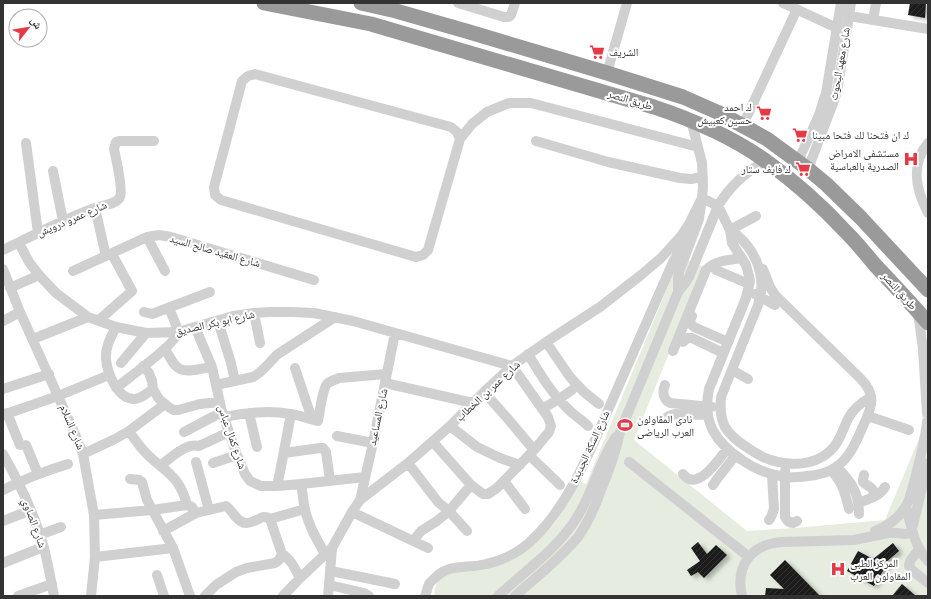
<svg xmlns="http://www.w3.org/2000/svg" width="931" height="599" viewBox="0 0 931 599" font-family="'Roboto Condensed','Noto Naskh Arabic',sans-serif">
<defs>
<pattern id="building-hatch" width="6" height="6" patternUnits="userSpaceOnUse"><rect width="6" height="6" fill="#1a1a1a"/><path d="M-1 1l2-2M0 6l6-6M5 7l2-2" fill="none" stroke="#333"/></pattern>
<filter id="shadow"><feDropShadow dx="4" dy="2.5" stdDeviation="2" flood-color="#0004"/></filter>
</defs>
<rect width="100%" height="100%" fill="#fff"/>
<path fill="#e6ecdf" d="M 680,257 L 704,267 L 634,440 L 747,531 L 795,528 L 885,520 L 923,429 L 922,413 L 928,413 L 928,596 L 434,596 L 435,589 L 437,583 L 445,574 L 509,559 L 544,534 L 553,525 L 561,514 L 572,494 L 578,481 L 586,484 Z"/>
<path fill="url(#building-hatch)" filter="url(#shadow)" d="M 910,3 L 926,3 L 925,18 L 908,15 Z
M 698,542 L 707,554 L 716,545 L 727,555 L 704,578 L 698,572 L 691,576 L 687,570 L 700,561 L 691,548 Z
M 893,543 L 899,551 L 885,563 L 887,564 L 874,586 L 847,571 L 858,551 L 873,559 Z
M 785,560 L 820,596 L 765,596 L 766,588 L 784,589 L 770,575 Z
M 902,584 L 916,596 L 892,596 Z"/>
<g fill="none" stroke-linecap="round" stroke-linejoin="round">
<path stroke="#d0d0d0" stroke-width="10" d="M 458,3 L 504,17 L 509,17 L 511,15 L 515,3
M 783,3 L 837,28
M 849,16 L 928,29
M 873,20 L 876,3
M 607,73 L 627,3
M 743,125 L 797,9
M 460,139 L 457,132 L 451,127 L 255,74 L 248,76 L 242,81 L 214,187 L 215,195 L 221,200 L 416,257 L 423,255 L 428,250 L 460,139 L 472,124 L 487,112 L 509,103 L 531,103 L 698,147
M 536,141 L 608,162 L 680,178 L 691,179 L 703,177
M 26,143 L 38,233
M 928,143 C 910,165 916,190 928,213
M 798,161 L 819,115 L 826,93 L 841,3
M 808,169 L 835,98 L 838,86 L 851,3
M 53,171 L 63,221
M 95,208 L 106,256
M 730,230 C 755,246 768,277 758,305 L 721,397 C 720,408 720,417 725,427 C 730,435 737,441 745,446 C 751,450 756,454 763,457 C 781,465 805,467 822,457 C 840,446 840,434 849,417 C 854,408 862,402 871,397
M 730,230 L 756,216
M 147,237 L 165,271
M 19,243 L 29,262 L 39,275 L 56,293 L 88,317 L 116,327 L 146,333 L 178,332 L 233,316 L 254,313 L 270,312 L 292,312 L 314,313 L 353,321 L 512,366 L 548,417 L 551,426 L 549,432 L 534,450 L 497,488 L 488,494 L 483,494 L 471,485 L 433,442
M 3,250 C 33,236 63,219 95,208 C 102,205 116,205 120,197 C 123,190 116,158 114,149 L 116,142 L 119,141 L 154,141
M 3,269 L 20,312 L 72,427 L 83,454 L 94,515 L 95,557 L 91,596
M 716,270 L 749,284
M 73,271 L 147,237 L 159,235 L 171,237 L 314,280
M 10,288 L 39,275
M 678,292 L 678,279 L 679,272 L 699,219 L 702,198 L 703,187 L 702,163 L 691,120
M 755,294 L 775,305
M 144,312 L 152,314 L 210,292
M 918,312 L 923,349 L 927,413
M 254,313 L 260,343
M 692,316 L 691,318 L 690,323 L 694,327 L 728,342
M 99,320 L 132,291 L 112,254
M 3,321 L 20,312
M 218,321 L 231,363 L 235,381
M 116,327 C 111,337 105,347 106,359 C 107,372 117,399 134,399 C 141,399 147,393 153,389
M 195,327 L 212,367 L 222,412 L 237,455 L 245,474 L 250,481 L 261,486 L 277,486 L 301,484 L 365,477
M 33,339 L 88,317
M 546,342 L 570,377 L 584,392 L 599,404
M 683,342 L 687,338 L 692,338 L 723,353
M 165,349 C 169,355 173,366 180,369 C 188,373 203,368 212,367
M 673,351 L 706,270 C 715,260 730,260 742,258
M 528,354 C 540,374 552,394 569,410 C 575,416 582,420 588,426
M 121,363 L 146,333
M 143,366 L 149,373 L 152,381 L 153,389 L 159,399 L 170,408 L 174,410 L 178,410 L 200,404 L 220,402
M 295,368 L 312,419
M 732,370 L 748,379
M 385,383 L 473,403
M 216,385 L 253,377 C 263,372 270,361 278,354 L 335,317
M 665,385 C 662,392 663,399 670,403 L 712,407
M 116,388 C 126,380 176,343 177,334 C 179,328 171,314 169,308
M 3,389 L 49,374
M 484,392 L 508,419 L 534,450
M 542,409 L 559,399 L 572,390
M 7,413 L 20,445
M 249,413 L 257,447
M 3,415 L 58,396 L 109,375
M 868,416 L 909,430
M 224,417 C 246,413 268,410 290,414 C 300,415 309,419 318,421 C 320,412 322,390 327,384 C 330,381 335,380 339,378 L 386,374
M 665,419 L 669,416 L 675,414 L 708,415
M 450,426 L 477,447 L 500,458 L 520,465
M 129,431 C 135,440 141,449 149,456 C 158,465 169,471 177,482 C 182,489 185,497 187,505
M 184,432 L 222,412
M 337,436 L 373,443
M 26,445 L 38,474
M 284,453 L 320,448 L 323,448 L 326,452 L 330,480
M 3,454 C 20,484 35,515 44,548 C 48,564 51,580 54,596
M 83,454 L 115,439 L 129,431 L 165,404
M 529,455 L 560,485
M 196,462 L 209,510
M 629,462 L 749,557
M 213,463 L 237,455
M 408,463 L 438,502 L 449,511 L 467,531
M 160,466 C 171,458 185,443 199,446 L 229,432
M 837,467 C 851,482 859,492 859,514
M 831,470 C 843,483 845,493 849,509
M 785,471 L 785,517 C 787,521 789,523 793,523 L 797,521
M 683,474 C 697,493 719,459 727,449
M 864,475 L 863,480 L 863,482 C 869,488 874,486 874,496
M 130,479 L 139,480 L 142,482 L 147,500 L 173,548 L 190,596
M 504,481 L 525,509
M 301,484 C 303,493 303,502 305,510 C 309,526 317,540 325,554
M 713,485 L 717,479 L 735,456
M 277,486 L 280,472 L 291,414
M 3,490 C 24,479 45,471 68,464
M 360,500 L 373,443 L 395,333
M 859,503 C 868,499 880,496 885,487
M 906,506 C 911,526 914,546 928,561
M 352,512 L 428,548
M 94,515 L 152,510 L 187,505 L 192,507 L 196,513
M 270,519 L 305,509
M 769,520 L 771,517 L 774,509 L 772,475
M 3,521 L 31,510
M 163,531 L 196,513 L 226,506 C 230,509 232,512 235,516 C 245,528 251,522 263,517 C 266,517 268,517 270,519 L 282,554
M 875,531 C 891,525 902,516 909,500 C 916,474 924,449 927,422
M 39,535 L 61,527
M 413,541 L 421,531 L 437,521 L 449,511 L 471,485
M 919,549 L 910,561 L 909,566 L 913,571 L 928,583
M 282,554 C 291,559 295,569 300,578
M 95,557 L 173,548
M 3,563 L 43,547
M 331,571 L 395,584
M 157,575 L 164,596
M 329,585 L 364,593 L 369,596
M 18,596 L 52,584
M 205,596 L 216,585 L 236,572 L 247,568 L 275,563 L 279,560 L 282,554
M 283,596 L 300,578 L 332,548 L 352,512 L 360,500 L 408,463 L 450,426 L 484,392 L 512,366 L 546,342 L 600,307 L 641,275 L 661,258 L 681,236 L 689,224 L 702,198 L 718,206 L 730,230 L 732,243 L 746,265 L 749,276 L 750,281 L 746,298 L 709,389 C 702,422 715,442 742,460 C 762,474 783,480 808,476 C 818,475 828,473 836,467 C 851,457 857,439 864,424 C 873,405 876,394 860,378 L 775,295 L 770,287 L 763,269 L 759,268
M 328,596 L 329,585 L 332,548
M 425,596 C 427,592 427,588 429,584 C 430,582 433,580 435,578 C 449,563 467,569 486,564 C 504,560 520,552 533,539 C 570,504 592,446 612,401 C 633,354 653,308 673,262 L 683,245 L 694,233
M 498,596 C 525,571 556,550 576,519 C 593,493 599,461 616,437
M 515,596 C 536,577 560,559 578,537 C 588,523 595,507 601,490 C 609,471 616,452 620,432 L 678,292 L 686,282 L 689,277 L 718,206 C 730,186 745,172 766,161
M 742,596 C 735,566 751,544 782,542 L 854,540 L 888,533 L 896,533 L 906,534 L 911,531 L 913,525 L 928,463"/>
<path stroke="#9a9a9a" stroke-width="15" d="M 264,3 L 371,24 L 654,107 C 693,120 729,135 763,159 C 793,180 822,206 847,233 C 857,243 866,254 875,265 C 893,284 911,303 928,323
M 361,3 L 396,11 L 466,31 L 607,73 L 683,97 L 717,112 L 734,121 L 767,139 L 782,150 L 808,169 L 826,184 L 861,218 L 928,290"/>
</g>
<defs>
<g id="supermarket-bare" transform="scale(1.2)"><path d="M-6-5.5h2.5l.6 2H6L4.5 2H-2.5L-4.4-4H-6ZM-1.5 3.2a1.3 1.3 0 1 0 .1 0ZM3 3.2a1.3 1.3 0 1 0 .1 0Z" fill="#e63946" stroke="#fff" stroke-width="2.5" paint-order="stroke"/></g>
<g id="hospital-bare" transform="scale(1.2)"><path d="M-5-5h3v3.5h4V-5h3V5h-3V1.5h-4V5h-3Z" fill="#e63946" stroke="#fff" stroke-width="2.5" paint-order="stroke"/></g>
<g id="stadium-bare" transform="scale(1.2)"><path d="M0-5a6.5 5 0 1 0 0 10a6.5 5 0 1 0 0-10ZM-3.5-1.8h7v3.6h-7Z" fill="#e63946" stroke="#fff" stroke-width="2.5" paint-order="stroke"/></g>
</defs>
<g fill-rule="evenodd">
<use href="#supermarket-bare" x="597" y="52"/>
<use href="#supermarket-bare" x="764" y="113"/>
<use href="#supermarket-bare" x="800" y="135"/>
<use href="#hospital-bare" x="911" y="159"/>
<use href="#supermarket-bare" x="803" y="169"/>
<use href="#stadium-bare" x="625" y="425"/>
<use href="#hospital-bare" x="838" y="569"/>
</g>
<g text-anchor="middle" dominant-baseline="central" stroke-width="4" stroke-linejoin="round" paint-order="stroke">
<g font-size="11" fill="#333" stroke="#fff" text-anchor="start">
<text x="609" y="52">الشريف</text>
<text x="752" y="107" text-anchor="end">ك احمد<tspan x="752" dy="13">حسين كعبيش</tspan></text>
<text x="812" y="135">ك ان فتحنا لك فتحا مبينا</text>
<text x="899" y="153" text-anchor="end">مستشفى الامراض<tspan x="899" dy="13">الصدرية بالعباسية</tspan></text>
<text x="791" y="169" text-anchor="end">ك فايف ستار</text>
<text x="637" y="419">نادى المقاولون<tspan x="637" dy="13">العرب الرياضى</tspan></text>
<text x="850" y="563">المركز الطبى<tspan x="850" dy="13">المقاولون العرب</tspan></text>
</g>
<g font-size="11" fill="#333" stroke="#fff">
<text transform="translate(840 64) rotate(-80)">شارع معهد البحوث</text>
<text transform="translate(630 100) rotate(17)">طريق النصر</text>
<text transform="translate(72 219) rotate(-23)">شارع عمرو درويش</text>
<text transform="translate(215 251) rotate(16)">شارع العقيد صالح السيد</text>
<text transform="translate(899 291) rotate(48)">طريق النصر</text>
<text transform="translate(215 323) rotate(-13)">شارع ابو بكر الصديق</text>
<text transform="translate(488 391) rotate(-43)">شارع عمر بن الخطاب</text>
<text transform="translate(378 417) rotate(-78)">شارع المساعيد</text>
<text transform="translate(72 427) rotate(67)">شارع السلام</text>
<text transform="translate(232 437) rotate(71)">شارع كمال عباس</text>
<text transform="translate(590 447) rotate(-65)">شارع السكة الجديدة</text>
<text transform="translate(34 523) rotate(70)">شارع الصاوي</text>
</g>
</g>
<rect width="931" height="599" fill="none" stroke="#333333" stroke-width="8"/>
<g transform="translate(28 28) rotate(59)"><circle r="19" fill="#ffffff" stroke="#adadad"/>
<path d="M0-3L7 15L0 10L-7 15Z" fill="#e63946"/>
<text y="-6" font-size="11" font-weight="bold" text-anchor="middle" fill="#333333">ش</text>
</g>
</svg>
